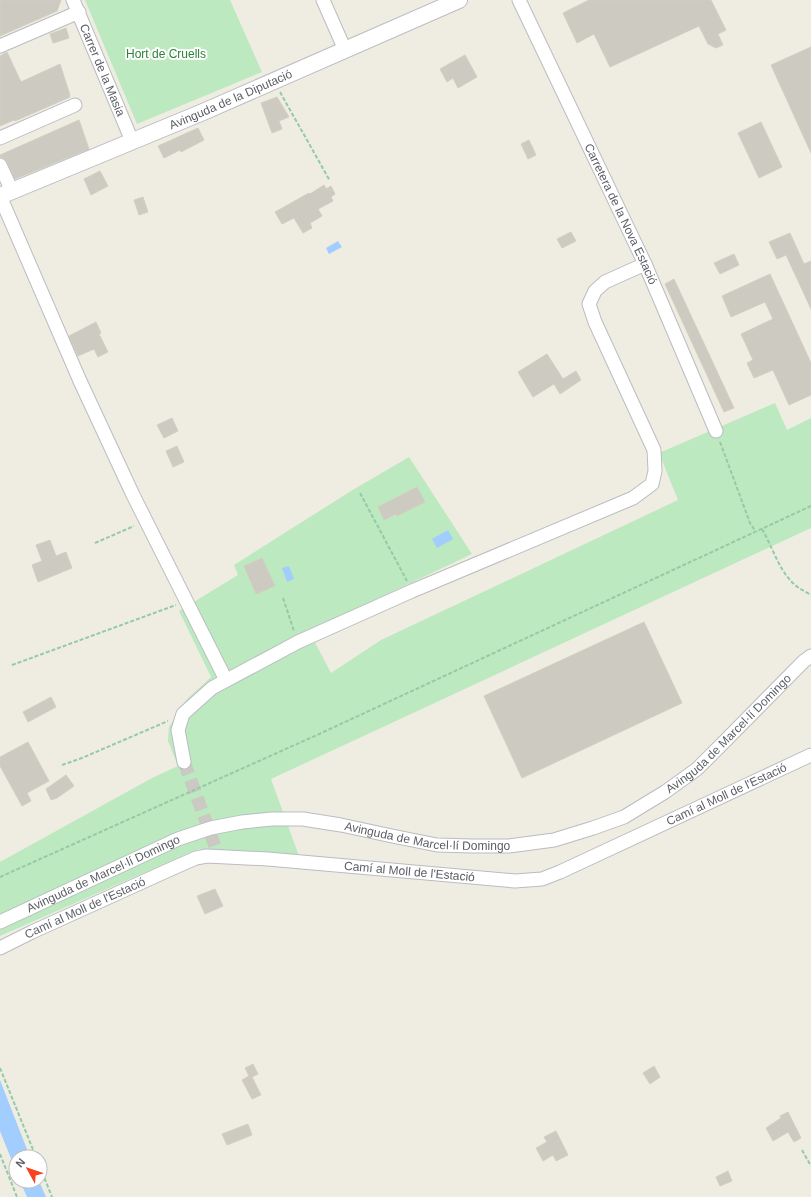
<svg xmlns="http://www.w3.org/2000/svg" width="811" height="1197" viewBox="0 0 811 1197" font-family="Arial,sans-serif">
<rect width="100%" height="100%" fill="#efede2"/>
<path fill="#bce9bf" d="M 85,0 L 230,0 L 262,72 L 137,124 Z
M 775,403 L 787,430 L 811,418 L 811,528 L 271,779 L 299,856 L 198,849 L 0,936 L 0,862 L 152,778 L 178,766 L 168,741 L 169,727 L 186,700 L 211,677 L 179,611 L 238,575 L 234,565 L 351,491 L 409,457 L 472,554 L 309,631 L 331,673 L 381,640 L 678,500 L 659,453 Z"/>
<path fill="#a1ceff" d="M 338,241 L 342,247 L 329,254 L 326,248 Z
M 448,530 L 453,539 L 437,548 L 432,539 Z
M 289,566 L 294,579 L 287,582 L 282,568 Z
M 0,1080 L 30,1157 L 16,1157 L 16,1171 L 0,1131 Z
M 20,1181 L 39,1181 L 46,1197 L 27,1197 Z"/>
<path fill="#cccac1" stroke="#d4cfbf" d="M 0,0 L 61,0 L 57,11 L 0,36 Z
M 589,0 L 711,0 L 726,30 L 718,34 L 723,45 L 716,48 L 708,44 L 699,26 L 610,67 L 594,34 L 577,43 L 563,13 Z
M 66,28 L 69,38 L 53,43 L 50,34 Z
M 811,47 L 811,153 L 771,65 Z
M 7,52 L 21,82 L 60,64 L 70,95 L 69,96 L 70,97 L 15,121 L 14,120 L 0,126 L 0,56 Z
M 465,55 L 477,77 L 458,88 L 453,78 L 447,82 L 440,69 Z
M 277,97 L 289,117 L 279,121 L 282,129 L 272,133 L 261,103 Z
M 79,120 L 89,149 L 15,179 L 7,161 L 4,158 L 0,157 L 0,155 Z
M 761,122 L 782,167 L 759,178 L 738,133 Z
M 198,128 L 204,140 L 181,152 L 180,150 L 164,158 L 158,146 Z
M 529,140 L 536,155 L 528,159 L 521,144 Z
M 100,171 L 108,186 L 91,195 L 84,179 Z
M 324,185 L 326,189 L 331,186 L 335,194 L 331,197 L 333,201 L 318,209 L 322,216 L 310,223 L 312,228 L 303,233 L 294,218 L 282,224 L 275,212 L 309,193 L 310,194 Z
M 143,197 L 148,212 L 139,215 L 134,200 Z
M 571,232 L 576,241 L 562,248 L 557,239 Z
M 790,233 L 804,264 L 811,261 L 811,309 L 786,255 L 777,259 L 769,242 Z
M 734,254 L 739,265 L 720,274 L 714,263 Z
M 770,274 L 811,363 L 811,395 L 789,405 L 773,370 L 754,378 L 747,363 L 753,360 L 741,334 L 773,319 L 765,302 L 731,317 L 722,296 Z
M 674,279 L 734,408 L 724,412 L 665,284 Z
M 96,322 L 101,333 L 99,334 L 108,352 L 98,357 L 94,349 L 78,356 L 69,336 Z
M 547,354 L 563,379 L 576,371 L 581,380 L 560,394 L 554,384 L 533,397 L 518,372 Z
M 172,418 L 178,431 L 164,438 L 157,425 Z
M 177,446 L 184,462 L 173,467 L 166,451 Z
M 417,487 L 425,502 L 397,516 L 396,514 L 384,520 L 378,507 Z
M 50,540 L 56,556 L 66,552 L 72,568 L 38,582 L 32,565 L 42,561 L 36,545 Z
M 262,558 L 275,586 L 256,594 L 244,566 Z
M 644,622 L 682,703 L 522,778 L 484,696 Z
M 51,697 L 56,707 L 28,722 L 23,712 Z
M 28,742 L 49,781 L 27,793 L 31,801 L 22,806 L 0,766 L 0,757 Z
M 66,775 L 74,786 L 57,798 L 51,800 L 46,789 Z
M 215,889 L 223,906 L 205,914 L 197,896 Z
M 253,1064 L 258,1074 L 252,1077 L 261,1095 L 252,1099 L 242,1080 L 249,1076 L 245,1068 Z
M 654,1066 L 660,1077 L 650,1084 L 643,1073 Z
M 788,1112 L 801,1138 L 794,1142 L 788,1132 L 773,1141 L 766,1128 L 781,1118 L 780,1116 Z
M 248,1124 L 252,1135 L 227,1145 L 222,1134 Z
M 556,1131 L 568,1155 L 556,1161 L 553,1155 L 543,1161 L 536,1148 L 547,1142 L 544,1137 Z
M 728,1171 L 732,1181 L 720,1186 L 716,1177 Z"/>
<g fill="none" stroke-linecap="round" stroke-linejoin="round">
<path stroke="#cac9c2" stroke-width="13" stroke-dasharray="13 6" stroke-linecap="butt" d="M 184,762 L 219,857"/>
<g stroke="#babcc2" stroke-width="15">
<g id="minor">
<path id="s1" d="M 73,0 L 132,141"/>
<path d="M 323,0 L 345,50"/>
<path id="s2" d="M 519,0 L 645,264 L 716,431"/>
<path d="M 0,46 L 79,12"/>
<path d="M 0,138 L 75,105"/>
<path d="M 0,165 L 12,191"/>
<path d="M 0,196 L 80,381 L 133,495 L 226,680"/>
<path d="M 184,762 L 178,730 L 183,714 L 212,688 L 298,642 L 412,591 L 633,498 L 652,484 L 655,471 L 654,450 L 595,322 L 589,304 L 595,291 L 605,282 L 645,264"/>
<path id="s3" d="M 0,922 L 178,839 L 211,828 L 242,822 L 272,819 L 303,819 L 341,825 L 392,836 L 437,845 L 472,846 L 509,846 L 554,840 L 593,828 L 624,817 L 665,792 L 697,769 L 727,739 L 804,661 L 811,656"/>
<path id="s4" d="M 0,948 L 32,932 L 171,869 L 196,858 L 207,856 L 268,859 L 515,881 L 542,879 L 560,872 L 811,755"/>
</g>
</g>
<g stroke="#babcc2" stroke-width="18">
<g id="tertiary">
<path id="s5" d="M 0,196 L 203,112 L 459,0"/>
</g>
</g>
<path stroke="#94caa8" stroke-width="2" stroke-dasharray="4 2" stroke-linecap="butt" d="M 280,92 L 330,181
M 720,442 L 750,523 L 756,532
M 360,493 L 407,581
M 762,529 C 773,548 779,571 795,585 C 800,589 806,592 811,595
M 95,543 L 134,526
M 283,598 L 294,631
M 12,665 L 176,605
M 62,765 L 82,758 L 168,721
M 0,877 L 317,735 L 811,506
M 0,1068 L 36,1157
M 802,1150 L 811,1166
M 0,1154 L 17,1197
M 40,1167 L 52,1197"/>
<use href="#minor" stroke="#fff" stroke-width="13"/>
<use href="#tertiary" stroke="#fff" stroke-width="16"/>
</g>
<g text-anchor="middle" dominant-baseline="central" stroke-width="4" stroke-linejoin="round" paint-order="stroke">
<g font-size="12" fill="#2c8237" stroke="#fff">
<text x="166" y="54">Hort de Cruells</text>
</g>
<g font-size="12" fill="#5a5e64" stroke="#fff">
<text stroke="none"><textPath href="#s1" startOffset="76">Carrer de la Masia</textPath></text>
<text stroke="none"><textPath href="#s5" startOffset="250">Avinguda de la Diputació</textPath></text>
<text stroke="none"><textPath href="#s2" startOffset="237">Carretera de la Nova Estació</textPath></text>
<text stroke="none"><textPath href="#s3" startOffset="786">Avinguda de Marcel·lí Domingo</textPath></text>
<text stroke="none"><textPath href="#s4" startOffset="766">Camí al Moll de l'Estació</textPath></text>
<text stroke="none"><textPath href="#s3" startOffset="450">Avinguda de Marcel·lí Domingo</textPath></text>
<text stroke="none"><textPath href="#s4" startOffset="430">Camí al Moll de l'Estació</textPath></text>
<text stroke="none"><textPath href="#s3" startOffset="114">Avinguda de Marcel·lí Domingo</textPath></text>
<text stroke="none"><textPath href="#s4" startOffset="94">Camí al Moll de l'Estació</textPath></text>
</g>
</g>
<g transform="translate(28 1169) rotate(310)"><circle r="19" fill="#ffffff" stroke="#bdbfc1"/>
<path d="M0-3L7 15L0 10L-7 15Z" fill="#f8411e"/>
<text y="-6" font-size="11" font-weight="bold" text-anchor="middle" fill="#5a5e64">N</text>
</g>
</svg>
